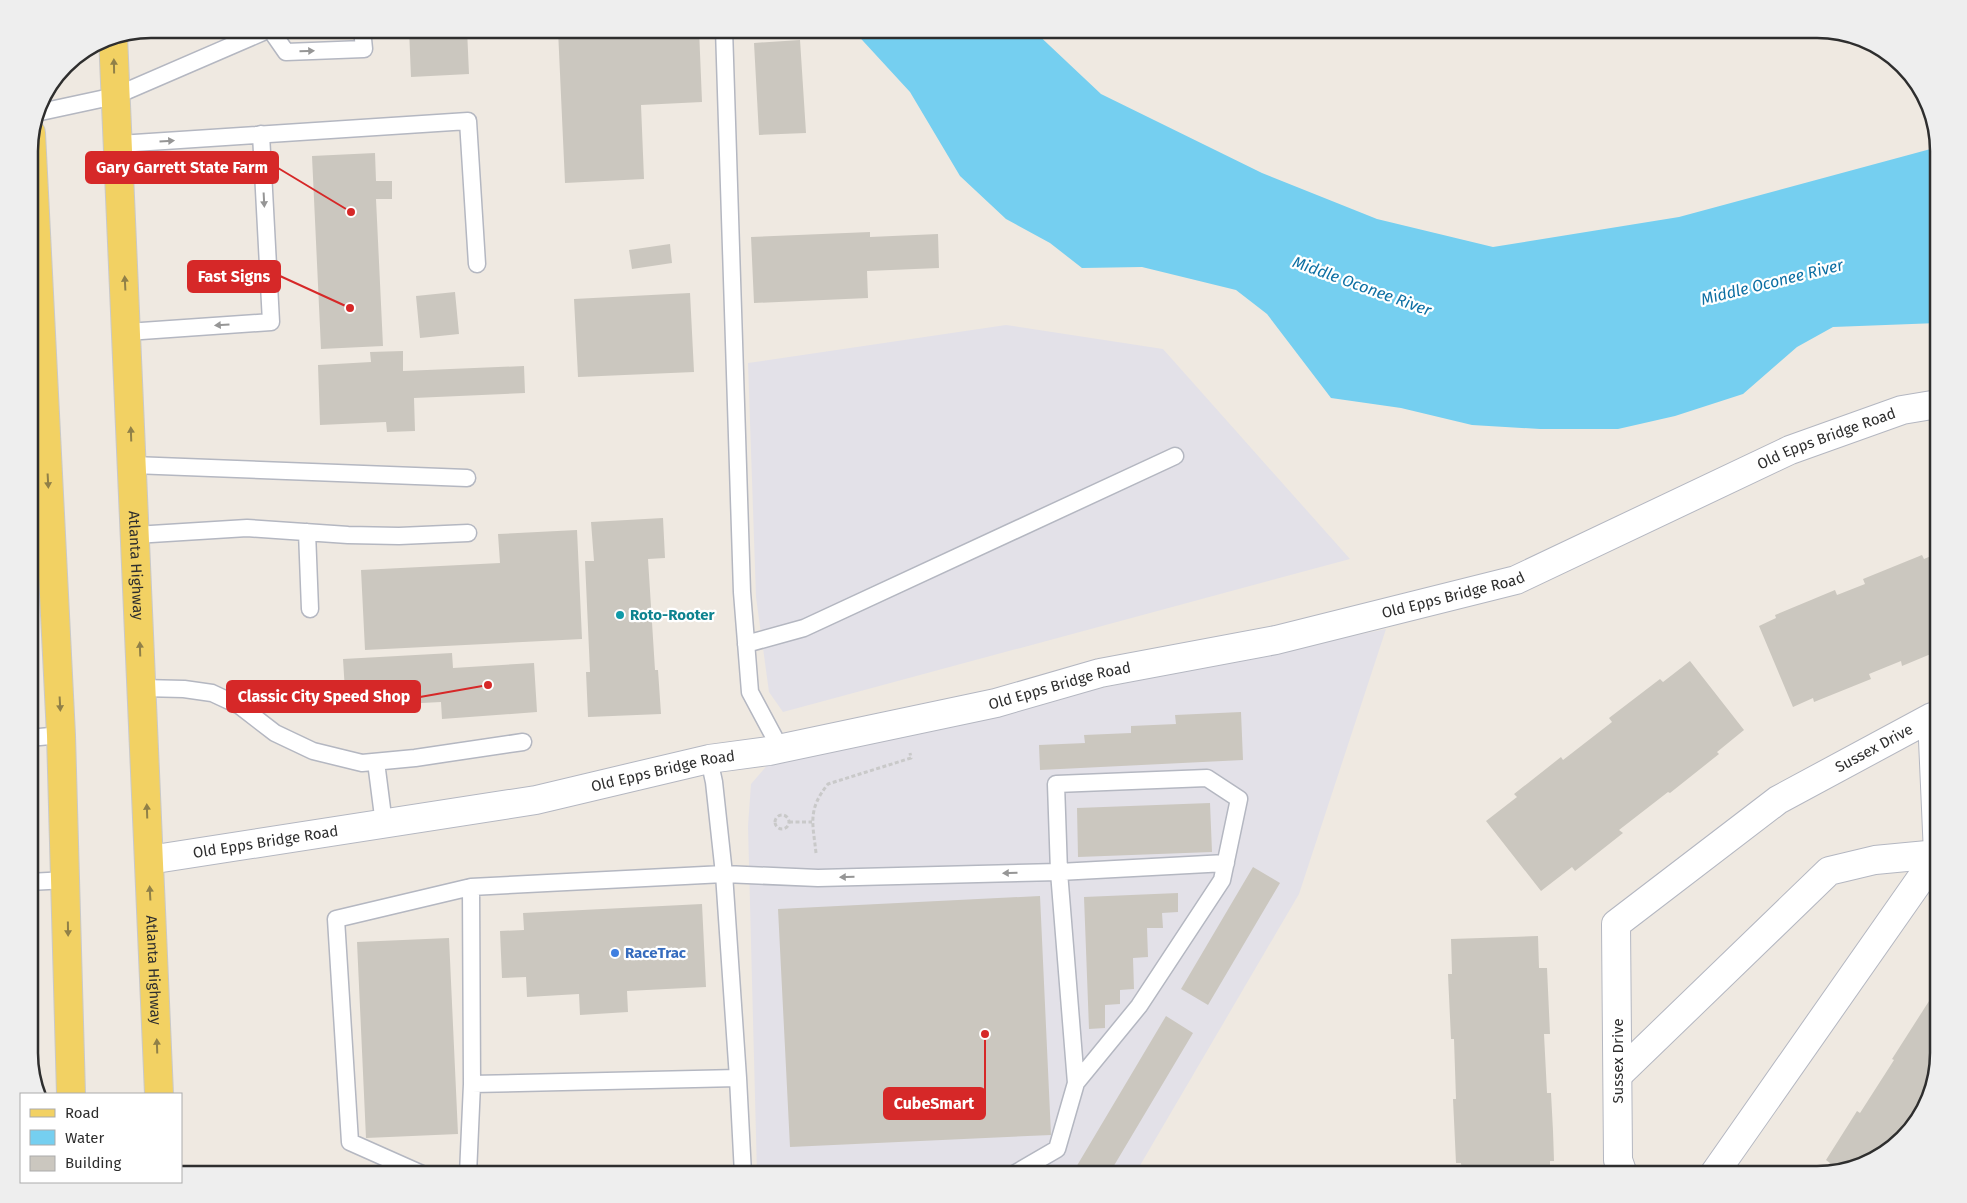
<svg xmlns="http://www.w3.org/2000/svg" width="1967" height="1203" viewBox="0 0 1967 1203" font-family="'Fira Sans',sans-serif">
<rect width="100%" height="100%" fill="#efe9e1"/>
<path fill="#e3e1e8" d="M 1006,325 L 1163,349 L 1350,559 L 783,712 L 769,692 L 756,597 L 748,363 Z
M 1386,629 L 1299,894 L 1135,1174 L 757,1174 L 748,826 L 751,784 L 771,761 L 1030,703 Z"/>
<path fill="#75cff0" d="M 852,29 L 1032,29 L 1101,94 L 1262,173 L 1377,219 L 1493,247 L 1679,217 L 1938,147 L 1938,323 L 1833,327 L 1797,347 L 1743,394 L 1675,416 L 1618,429 L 1540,429 L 1472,425 L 1401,408 L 1331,398 L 1267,314 L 1236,290 L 1142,267 L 1082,268 L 1050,243 L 1006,219 L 960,176 L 910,92 Z"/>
<path fill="#cbc7bf" d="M 288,29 L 335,29 L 335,35 L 288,37 Z
M 409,29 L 467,29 L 469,74 L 411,77 Z
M 586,29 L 699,29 L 702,102 L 641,105 L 644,179 L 565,183 L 558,30 Z
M 800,40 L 806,133 L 759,135 L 754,43 Z
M 375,153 L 376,181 L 392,181 L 392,199 L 376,199 L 383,346 L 321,349 L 312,156 Z
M 870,232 L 870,237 L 938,234 L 939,268 L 867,271 L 868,298 L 754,303 L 751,237 Z
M 670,244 L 672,263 L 632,269 L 629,250 Z
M 455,292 L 459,334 L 420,338 L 416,296 Z
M 690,293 L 694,372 L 578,377 L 574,299 Z
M 403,351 L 403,371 L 524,366 L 525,393 L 414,398 L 415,431 L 387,432 L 386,422 L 320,425 L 318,365 L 371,362 L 370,352 Z
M 663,518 L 665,558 L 648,559 L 655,670 L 658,670 L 661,714 L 588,717 L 586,672 L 590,672 L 585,561 L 594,561 L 591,522 Z
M 577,530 L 582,639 L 365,650 L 361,570 L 500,563 L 498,534 Z
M 1938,553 L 1938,651 L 1902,666 L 1901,661 L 1869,674 L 1871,679 L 1814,702 L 1813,698 L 1793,707 L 1759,626 L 1776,618 L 1775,615 L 1835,590 L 1837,595 L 1865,584 L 1863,579 L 1922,555 L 1924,559 Z
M 452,653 L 453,668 L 534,663 L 537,712 L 442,719 L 441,702 L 346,707 L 343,659 Z
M 1690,661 L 1744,730 L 1717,752 L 1719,754 L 1670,793 L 1668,792 L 1619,830 L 1623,833 L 1575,871 L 1572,867 L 1541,891 L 1486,821 L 1517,797 L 1514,794 L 1561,757 L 1563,760 L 1612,722 L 1609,718 L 1660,679 L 1663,682 Z
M 1241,712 L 1243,760 L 1040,770 L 1039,745 L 1085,743 L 1084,735 L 1131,733 L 1131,726 L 1176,724 L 1175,715 Z
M 1210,803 L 1212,852 L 1078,857 L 1077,808 Z
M 1253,867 L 1280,883 L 1208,1005 L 1181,989 Z
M 1178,893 L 1178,912 L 1162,913 L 1163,928 L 1147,928 L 1148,957 L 1133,958 L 1134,989 L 1120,990 L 1120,1004 L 1105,1005 L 1105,1028 L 1089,1029 L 1084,897 Z
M 1040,896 L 1051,1135 L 790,1147 L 778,909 Z
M 702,904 L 706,987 L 627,991 L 628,1012 L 580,1015 L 579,994 L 527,997 L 526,977 L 502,978 L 500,931 L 524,930 L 523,913 Z
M 1538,936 L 1539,968 L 1547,968 L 1550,1034 L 1544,1034 L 1547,1093 L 1551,1093 L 1553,1131 L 1554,1161 L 1550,1161 L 1550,1174 L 1462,1174 L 1461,1163 L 1456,1163 L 1453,1099 L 1456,1099 L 1454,1039 L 1451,1039 L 1448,974 L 1452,974 L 1451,939 Z
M 449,938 L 458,1134 L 366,1138 L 357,942 Z
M 1938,987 L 1938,1053 L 1922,1114 L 1878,1158 L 1824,1172 L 1830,1163 L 1826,1160 L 1857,1111 L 1860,1113 L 1894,1060 L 1892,1059 Z
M 1166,1016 L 1193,1033 L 1109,1174 L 1072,1174 Z"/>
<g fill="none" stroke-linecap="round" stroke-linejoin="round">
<g stroke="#b4b7c1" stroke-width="19">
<path id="lane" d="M 270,29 L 286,52 L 364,49 L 362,29
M 724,29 L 742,592 L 750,692 L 780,748
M 36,113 L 115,96 L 270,29
M 119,144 L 468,121 L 477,264
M 127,332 L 271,322 L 261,134
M 133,465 L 467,478
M 307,532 L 310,609
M 135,535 L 247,528 L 348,535 L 399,536 L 468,533
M 746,644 L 804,628 L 1175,456
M 142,688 L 184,689 L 212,693 L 240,706 L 275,733 L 313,751 L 362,763 L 415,758 L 523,742
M 29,738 L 61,735
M 376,762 L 384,824
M 29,882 L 67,880
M 738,1078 L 743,1174
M 472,1084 L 738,1078 L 724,874 L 714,782 L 709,759
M 422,1174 L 350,1142 L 336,919 L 471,887 L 724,874 L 818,878 L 1059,872 L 1226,863
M 468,1174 L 472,1084 L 471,887
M 1014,1174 L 1057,1149 L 1076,1083 L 1139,1006 L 1222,880 L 1239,799 L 1207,778 L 1056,784 L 1059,872 L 1076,1083"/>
</g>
<g stroke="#b4b7c1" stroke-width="30">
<g id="street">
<path id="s1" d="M 149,860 L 536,800 L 709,759 L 769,751 L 996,703 L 1100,673 L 1276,640 L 1516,580 L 1790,450 L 1902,410 L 1938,404"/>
<path d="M 1618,1075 L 1829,871 L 1875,860 L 1938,854"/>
<path id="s2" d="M 1623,1174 L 1618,1160 L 1616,924 L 1778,800 L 1932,717 L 1938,854 L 1714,1174"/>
</g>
</g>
<g stroke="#c9c9c9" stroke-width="30">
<g id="primary">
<path id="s3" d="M 113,36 L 159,1094"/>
<path d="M 31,133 L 61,735 L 71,1094"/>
</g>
</g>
<path stroke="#c9c9c9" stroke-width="3" stroke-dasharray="4 2.5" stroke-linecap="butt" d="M775 822a7 7 0 1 1 14 0a7 7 0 1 1-14 0Z
M 789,822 L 812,822
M 816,853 C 813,824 807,810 828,784 L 911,758 L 910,753"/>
<use href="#lane" stroke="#fff" stroke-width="16"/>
<use href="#street" stroke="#fff" stroke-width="28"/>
<use href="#primary" stroke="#f2d163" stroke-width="28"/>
</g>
<defs><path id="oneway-solid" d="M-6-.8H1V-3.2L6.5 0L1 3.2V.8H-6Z" transform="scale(1.25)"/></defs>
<g fill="#969696">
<use href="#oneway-solid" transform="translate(307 51) rotate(-2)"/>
<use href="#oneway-solid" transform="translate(167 141) rotate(-4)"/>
<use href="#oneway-solid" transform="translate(264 200) rotate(87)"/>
<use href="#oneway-solid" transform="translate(222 325) rotate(176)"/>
<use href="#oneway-solid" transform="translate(1010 873) rotate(179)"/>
<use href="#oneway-solid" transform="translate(847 877) rotate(179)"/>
</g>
<g fill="#908048">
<use href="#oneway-solid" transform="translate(114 66) rotate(-91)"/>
<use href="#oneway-solid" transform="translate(125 283) rotate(-93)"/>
<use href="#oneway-solid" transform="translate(131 434) rotate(-92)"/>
<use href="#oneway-solid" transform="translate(48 481) rotate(87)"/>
<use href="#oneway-solid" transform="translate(140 649) rotate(-92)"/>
<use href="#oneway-solid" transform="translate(60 704) rotate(87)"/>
<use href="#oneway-solid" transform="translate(147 811) rotate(-92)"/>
<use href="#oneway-solid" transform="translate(150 893) rotate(-93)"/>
<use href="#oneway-solid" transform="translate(68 929) rotate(89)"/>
<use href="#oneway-solid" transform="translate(157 1046) rotate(-92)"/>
</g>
<circle fill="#0f9aa8" stroke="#fff" stroke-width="2" cx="620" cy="615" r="5"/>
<circle fill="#3f7fe0" stroke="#fff" stroke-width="2" cx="615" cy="953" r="5"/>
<g text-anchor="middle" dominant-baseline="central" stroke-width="4.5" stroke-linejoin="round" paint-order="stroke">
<g font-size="15" fill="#2e2e2e" stroke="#fff">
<text stroke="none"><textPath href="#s1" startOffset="1738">Old Epps Bridge Road</textPath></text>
<text stroke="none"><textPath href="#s3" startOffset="530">Atlanta Highway</textPath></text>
<text stroke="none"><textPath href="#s1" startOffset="1332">Old Epps Bridge Road</textPath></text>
<text stroke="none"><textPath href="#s1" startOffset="928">Old Epps Bridge Road</textPath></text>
<text stroke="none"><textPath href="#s2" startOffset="564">Sussex Drive</textPath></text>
<text stroke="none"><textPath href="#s1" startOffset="522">Old Epps Bridge Road</textPath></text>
<text stroke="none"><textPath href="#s1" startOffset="118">Old Epps Bridge Road</textPath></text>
<text stroke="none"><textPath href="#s3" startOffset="935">Atlanta Highway</textPath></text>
<text transform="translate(1618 1061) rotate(-90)">Sussex Drive</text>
</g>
<g font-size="15" font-weight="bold" fill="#0d838f" stroke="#fff" text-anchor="start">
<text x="630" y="615">Roto-Rooter</text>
</g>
<g font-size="15" font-weight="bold" fill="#366cbe" stroke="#fff" text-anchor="start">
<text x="625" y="953">RaceTrac</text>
</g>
<g font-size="16" font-style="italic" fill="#0d6fa3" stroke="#fff">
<text transform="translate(1772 282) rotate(-14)">Middle Oconee River</text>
<text transform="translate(1362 286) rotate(20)">Middle Oconee River</text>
</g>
</g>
<path d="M0 0H1967V1203H0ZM151 38H1817A113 113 0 0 1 1930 151V1053A113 113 0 0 1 1817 1166H151A113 113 0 0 1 38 1053V151A113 113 0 0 1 151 38Z" fill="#eee" fill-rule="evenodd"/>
<path fill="none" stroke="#2e2e2e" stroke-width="2.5" d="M151 38H1817A113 113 0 0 1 1930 151V1053A113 113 0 0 1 1817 1166H151A113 113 0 0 1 38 1053V151A113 113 0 0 1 151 38Z"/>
<path fill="none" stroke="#d62828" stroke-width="2" d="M351 212L278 168M350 308L280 276M488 685L420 697M985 1034L985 1103"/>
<g fill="#d62828" stroke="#fff" stroke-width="2">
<circle cx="351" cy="212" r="5"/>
<circle cx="350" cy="308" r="5"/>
<circle cx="488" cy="685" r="5"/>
<circle cx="985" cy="1034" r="5"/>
</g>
<g fill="#d62828" stroke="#d62828" stroke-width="2">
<rect x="86" y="152" width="192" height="31" rx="5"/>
<rect x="188" y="261" width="92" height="31" rx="5"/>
<rect x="227" y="681" width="193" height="31" rx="5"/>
<rect x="884" y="1088" width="101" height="31" rx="5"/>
</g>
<g font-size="16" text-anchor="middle" font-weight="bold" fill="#fff">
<text x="182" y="173">Gary Garrett State Farm</text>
<text x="234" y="282">Fast Signs</text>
<text x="324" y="702">Classic City Speed Shop</text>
<text x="934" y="1109">CubeSmart</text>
</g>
<rect x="20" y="1093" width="162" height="90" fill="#ffffff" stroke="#ababab"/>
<rect x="30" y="1109" width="25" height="8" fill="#f2d163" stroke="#ababab"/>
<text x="65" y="1118" font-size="15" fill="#2e2e2e">Road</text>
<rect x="30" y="1130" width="25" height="15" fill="#75cff0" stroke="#ababab"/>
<text x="65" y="1143" font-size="15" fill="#2e2e2e">Water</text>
<rect x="30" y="1156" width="25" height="15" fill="#cbc7bf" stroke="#ababab"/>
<text x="65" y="1168" font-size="15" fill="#2e2e2e">Building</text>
</svg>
